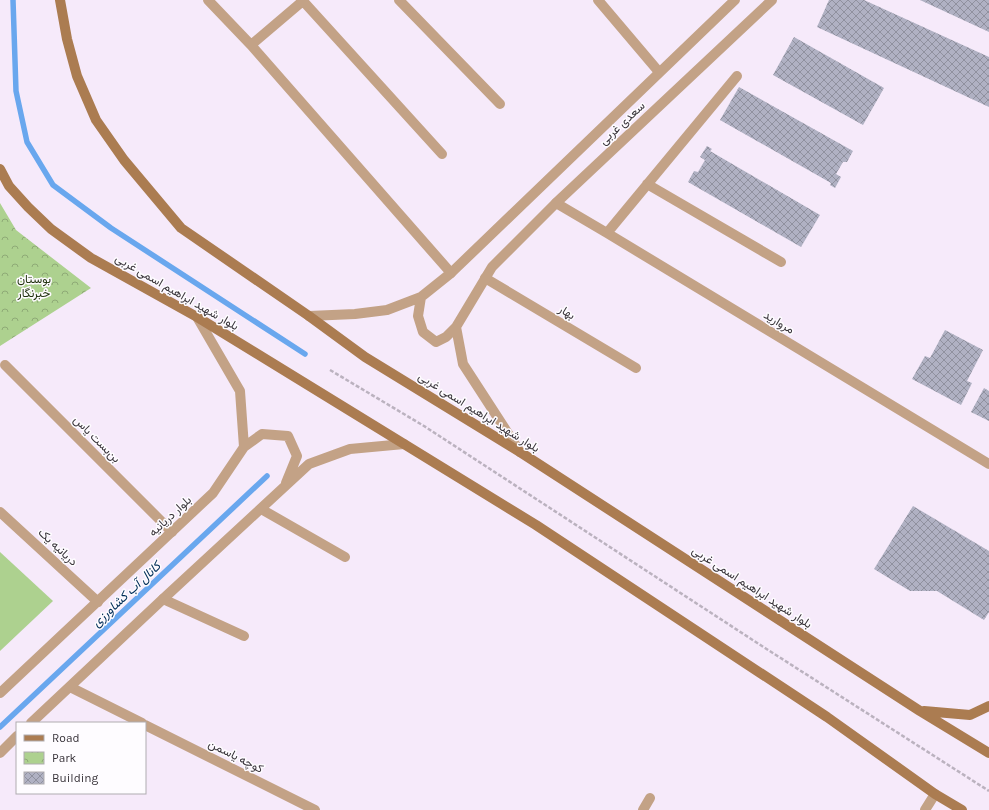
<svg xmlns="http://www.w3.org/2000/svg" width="989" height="810" viewBox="0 0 989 810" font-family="Karla,Vazirmatn,sans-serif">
<defs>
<pattern id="park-crowns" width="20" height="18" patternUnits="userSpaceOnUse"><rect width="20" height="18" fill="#add18f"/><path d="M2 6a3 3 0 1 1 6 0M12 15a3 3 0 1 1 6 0" fill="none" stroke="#8eaa76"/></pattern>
<pattern id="building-cross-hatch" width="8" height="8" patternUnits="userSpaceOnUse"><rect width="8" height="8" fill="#b0b1c3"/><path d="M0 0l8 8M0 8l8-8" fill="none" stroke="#90919f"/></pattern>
</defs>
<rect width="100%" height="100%" fill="#f6eafa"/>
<path fill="#add18f" d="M 0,552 L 53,601 L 0,651 Z"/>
<path fill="url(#park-crowns)" d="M 0,203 L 16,230 L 91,288 L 0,346 Z"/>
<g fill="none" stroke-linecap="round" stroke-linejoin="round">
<path stroke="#69a7ee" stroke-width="5.5" d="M 13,0 L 16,91 L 27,142 L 53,185 L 111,228 L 305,354
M 0,727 L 267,476"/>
</g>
<path fill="url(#building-cross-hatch)" d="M 829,0 L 864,0 L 989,57 L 989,107 L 817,27 Z
M 920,0 L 989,0 L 989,32 Z
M 794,37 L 884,88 L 863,125 L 773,75 Z
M 739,87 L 853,151 L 847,162 L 843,162 L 836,174 L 841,177 L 835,188 L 830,185 L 831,183 L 720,120 Z
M 707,146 L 712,149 L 710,151 L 820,215 L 801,247 L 688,182 L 694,171 L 698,172 L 705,160 L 700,157 Z
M 945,330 L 983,350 L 967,381 L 972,383 L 961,405 L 912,379 L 925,356 L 930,358 Z
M 984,388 L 989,391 L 989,421 L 971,412 Z
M 913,506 L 989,551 L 989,612 L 984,620 L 937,591 L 910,591 L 874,569 Z"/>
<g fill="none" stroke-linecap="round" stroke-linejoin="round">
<path stroke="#bbb2bf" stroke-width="2.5" stroke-dasharray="4 2" stroke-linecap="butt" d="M 330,370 L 424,426 L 765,648 L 989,791"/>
<path stroke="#c3a286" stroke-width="10" d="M 208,0 L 251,45 L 451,273
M 399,0 L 500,104
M 598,0 L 659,72
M 303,1 L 442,154
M 251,45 L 304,0
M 647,184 L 781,262
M 556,203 L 607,233 L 989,464
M 607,233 L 737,76
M 485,278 L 636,368
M 5,365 L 172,532
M 261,509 L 345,557
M 0,512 L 98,602
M 163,599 L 244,636
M 70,687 L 142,723
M 145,725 L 315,810
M 643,810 L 650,798"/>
<path stroke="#c3a286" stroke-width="10" d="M 421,297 L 418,316 L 423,332 L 436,342 L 446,337 L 456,327
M 309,316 L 355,314 L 387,310 L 421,297 L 451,273 L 735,0
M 244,447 L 262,434 L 288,436 L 297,456 L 286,483
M 520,452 L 463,364 L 456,327 L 492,267 L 556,203 L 772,0
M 0,693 L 213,493 L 244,447 L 240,391 L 197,317
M 31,723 L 163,599 L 309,464 L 350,449 L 404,444
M 0,753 L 17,736
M 925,810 L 935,794"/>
<path stroke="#ab7c51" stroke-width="10" d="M 60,0 L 67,39 L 77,76 L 96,120 L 124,160 L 181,228 L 309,316 L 365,357 L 520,452 L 920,711 L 989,753
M 0,169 L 9,186 L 28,207 L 51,229 L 91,258 L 197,317 L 536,525 L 827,717 L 935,794 L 962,810
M 924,711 L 970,715 L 989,706"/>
</g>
<g text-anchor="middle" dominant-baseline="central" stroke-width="3" stroke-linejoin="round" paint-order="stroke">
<g font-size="12" fill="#38333a" stroke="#fefcff">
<text transform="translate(622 123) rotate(-43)">سعدی غربی</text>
<text transform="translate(177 292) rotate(30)">بلوار شهید ابراهیم اسمی غربی</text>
<text transform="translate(567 312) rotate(31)">بهار</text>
<text transform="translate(779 322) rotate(31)">مروارید</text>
<text transform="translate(479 412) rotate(32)">بلوار شهید ابراهیم اسمی غربی</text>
<text transform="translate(97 439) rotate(45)">بن‌بست یاس</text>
<text transform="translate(170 516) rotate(-43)">بلوار دریانیه</text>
<text transform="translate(58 547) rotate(43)">دریانیه یک</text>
<text transform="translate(752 587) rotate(33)">بلوار شهید ابراهیم اسمی غربی</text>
<text transform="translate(236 756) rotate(27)">کوچه یاسمن</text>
</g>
<g font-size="12" fill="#1f300d" stroke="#fefcff">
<text x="34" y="279">بوستان<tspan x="34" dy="14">خبرنگار</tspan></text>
</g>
<g font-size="13" font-style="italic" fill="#002d58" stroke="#fefcff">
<text transform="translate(126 594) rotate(-43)">کانال آب کشاورزی</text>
</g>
</g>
<rect x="16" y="722" width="130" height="72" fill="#fefcff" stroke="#afacb0"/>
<rect x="24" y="735" width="20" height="6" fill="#ab7c51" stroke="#afacb0"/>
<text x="52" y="742" font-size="12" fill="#38333a">Road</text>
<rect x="24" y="752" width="20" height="12" fill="url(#park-crowns)" stroke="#afacb0"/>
<text x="52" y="762" font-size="12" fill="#38333a">Park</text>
<rect x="24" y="772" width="20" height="12" fill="url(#building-cross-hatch)" stroke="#afacb0"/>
<text x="52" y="782" font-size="12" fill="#38333a">Building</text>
</svg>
